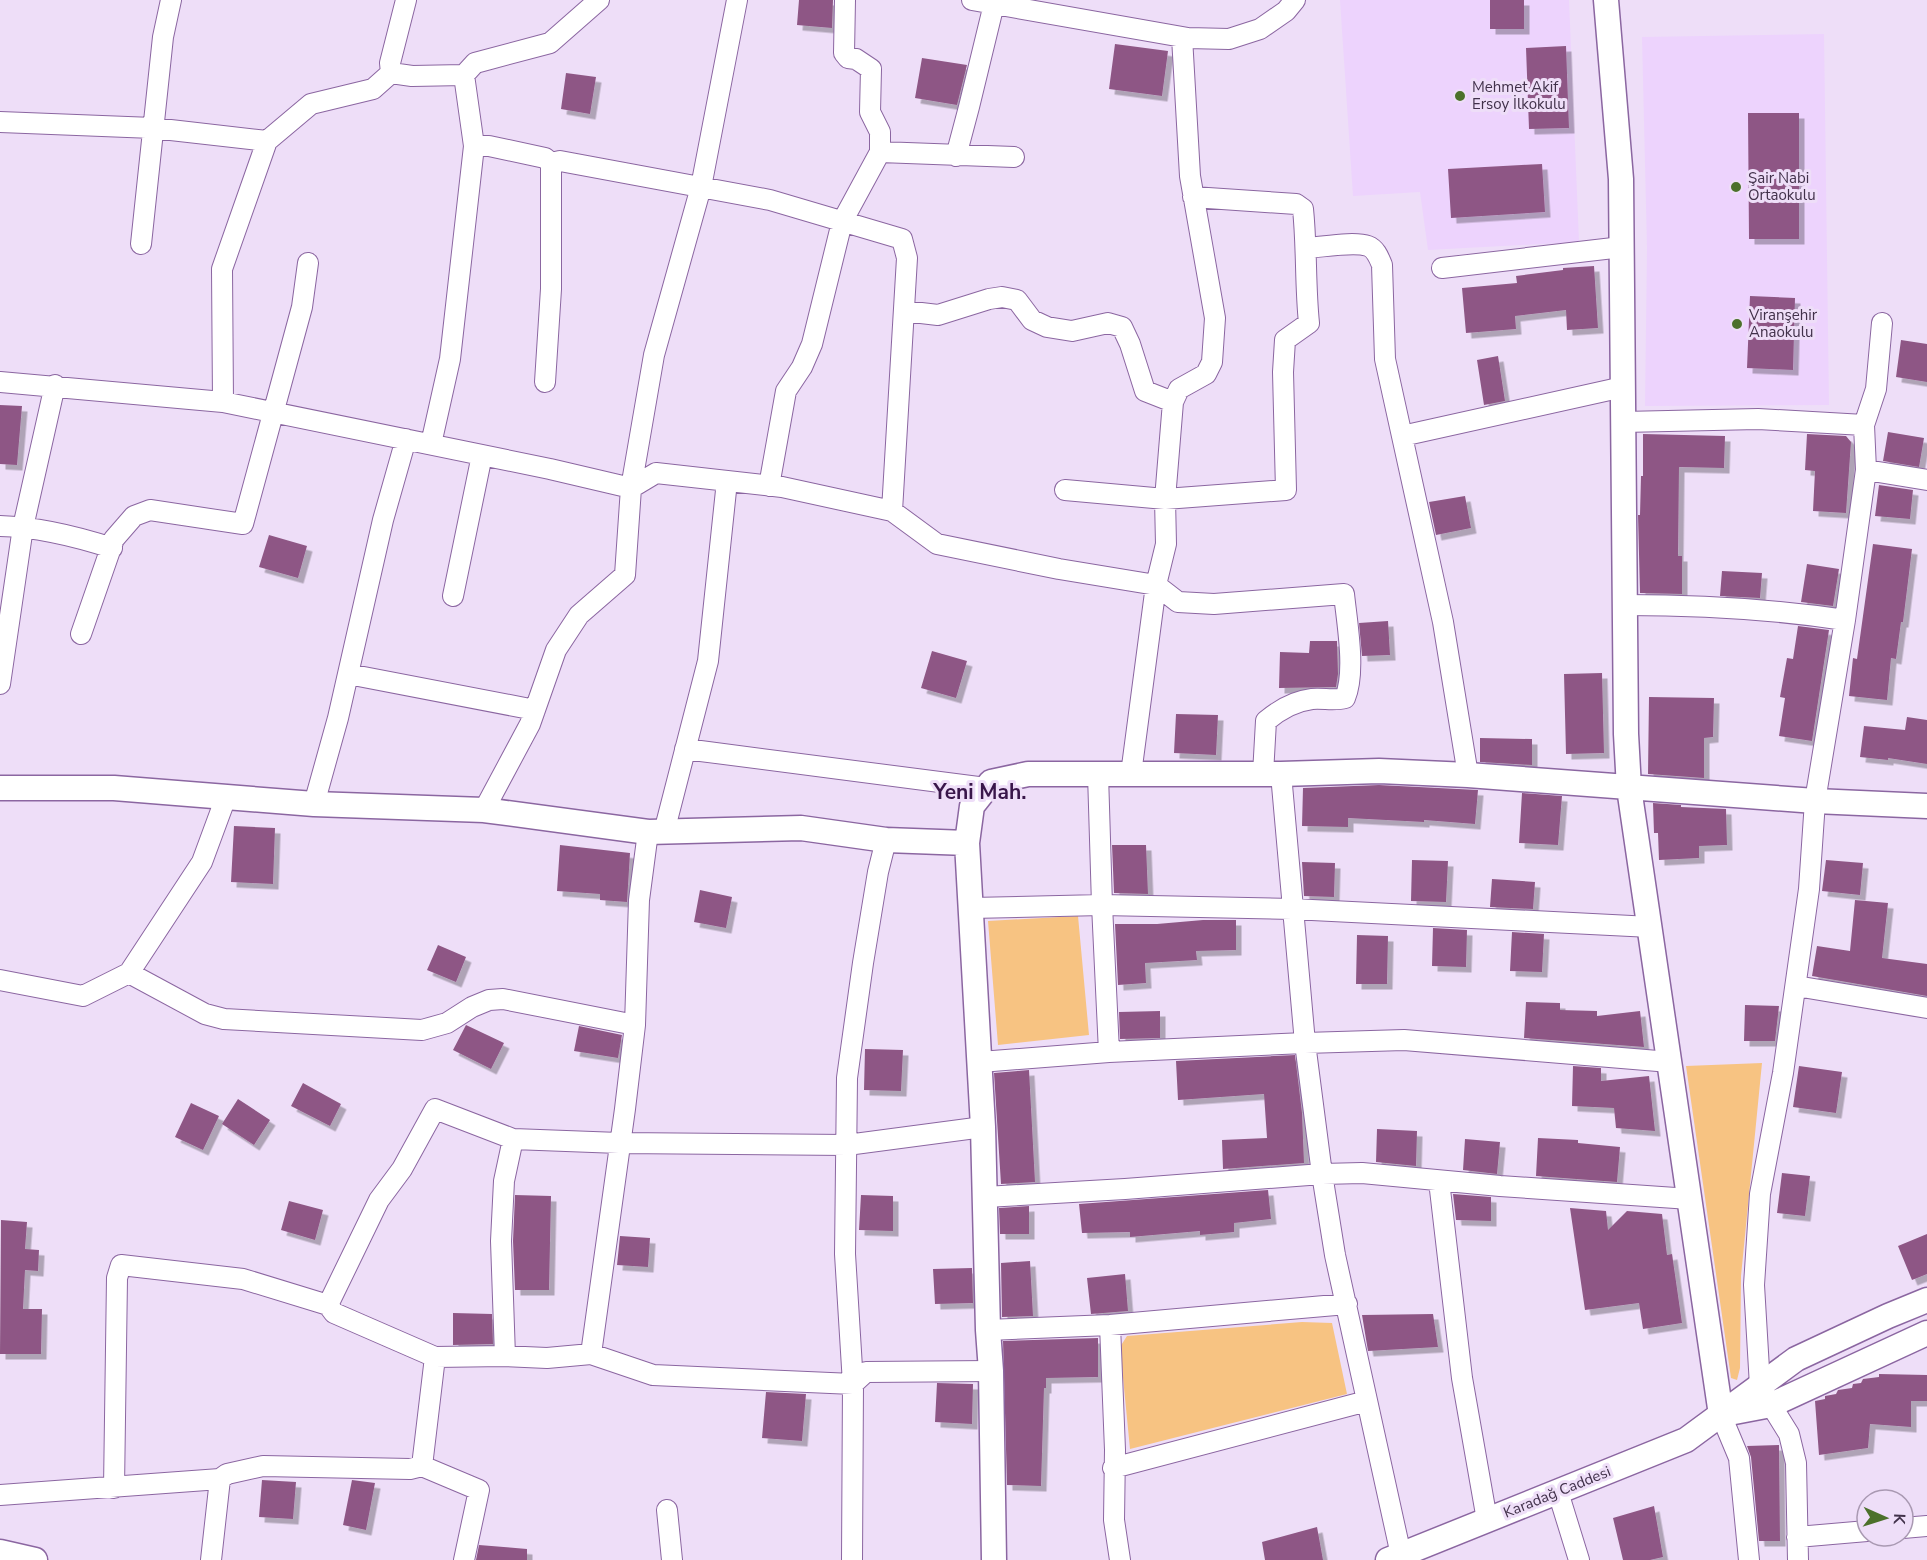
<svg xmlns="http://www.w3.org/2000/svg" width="1927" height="1560" viewBox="0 0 1927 1560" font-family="'Nunito Sans',sans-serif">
<defs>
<filter id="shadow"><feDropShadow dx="5.5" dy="5.5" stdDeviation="0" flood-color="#0004"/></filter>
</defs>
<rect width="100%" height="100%" fill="#eedef8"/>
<path fill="#edd3fd" d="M 1340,0 L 1569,0 L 1579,242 L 1428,250 L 1420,192 L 1353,196 Z
M 1824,34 L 1829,405 L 1645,406 L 1647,248 L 1642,37 Z"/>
<path fill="#f7c382" d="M 1078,916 L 1089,1035 L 998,1045 L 988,921 Z
M 1762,1063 L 1741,1276 L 1740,1368 L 1737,1380 L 1731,1378 L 1686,1066 Z
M 1302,1322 L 1332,1323 L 1347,1394 L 1130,1449 L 1120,1347 L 1127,1336 Z"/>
<path fill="#8e5785" filter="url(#shadow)" d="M 799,0 L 833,0 L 832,28 L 797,25 Z
M 1490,0 L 1524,0 L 1524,29 L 1490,29 Z
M 1115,44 L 1168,51 L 1162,96 L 1109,89 Z
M 1566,46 L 1569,128 L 1529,129 L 1526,48 Z
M 922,58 L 967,65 L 957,105 L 915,98 Z
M 566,73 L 596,77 L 590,114 L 561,109 Z
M 1748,113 L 1799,113 L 1799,239 L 1749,239 Z
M 1542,164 L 1545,212 L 1451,218 L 1448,169 Z
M 1594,266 L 1598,328 L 1567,330 L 1566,310 L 1515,316 L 1516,329 L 1466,333 L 1462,288 L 1517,283 L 1516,276 L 1563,270 L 1563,268 Z
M 1750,296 L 1795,298 L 1793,370 L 1747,368 Z
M 1901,340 L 1927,344 L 1927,382 L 1896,377 Z
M 1498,356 L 1505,401 L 1484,405 L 1477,360 Z
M 0,405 L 22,406 L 17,465 L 0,464 Z
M 1888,432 L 1924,438 L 1919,467 L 1883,461 Z
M 1643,434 L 1725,436 L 1724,468 L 1679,467 L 1678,556 L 1682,556 L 1682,594 L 1640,593 L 1638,515 L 1640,515 L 1641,476 L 1643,476 Z
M 1807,434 L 1846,436 L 1851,442 L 1846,513 L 1813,511 L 1815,471 L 1805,470 Z
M 1879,485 L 1913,490 L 1910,519 L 1875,516 Z
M 1465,496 L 1471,528 L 1436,535 L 1429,502 Z
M 269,535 L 307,546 L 298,578 L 259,567 Z
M 1873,544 L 1912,549 L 1903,622 L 1901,622 L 1896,659 L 1891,658 L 1887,700 L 1849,696 L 1853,658 L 1857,659 Z
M 1807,564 L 1839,569 L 1833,606 L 1801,602 Z
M 1722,571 L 1762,573 L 1760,598 L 1720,596 Z
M 1388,621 L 1390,655 L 1362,656 L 1359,623 Z
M 1798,626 L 1829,630 L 1812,741 L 1779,736 L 1785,698 L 1780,697 L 1787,658 L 1793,659 Z
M 1310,641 L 1337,641 L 1338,674 L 1336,687 L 1279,688 L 1280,652 L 1309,653 Z
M 932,651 L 967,661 L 956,698 L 921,688 Z
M 1602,673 L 1604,753 L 1566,754 L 1564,674 Z
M 1649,697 L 1714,698 L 1713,737 L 1704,738 L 1704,778 L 1648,774 Z
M 1176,714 L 1218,715 L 1216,755 L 1174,753 Z
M 1907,717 L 1927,720 L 1927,764 L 1888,758 L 1888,760 L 1860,757 L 1864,726 L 1905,730 Z
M 1480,738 L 1532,739 L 1532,765 L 1480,762 Z
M 1379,785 L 1478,790 L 1475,824 L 1424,820 L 1424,822 L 1348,818 L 1348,827 L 1302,826 L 1303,788 Z
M 1522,793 L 1562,796 L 1558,845 L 1519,843 Z
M 1653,803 L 1681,805 L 1681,807 L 1726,809 L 1727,845 L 1699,846 L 1699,858 L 1659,860 L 1658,833 L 1654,833 Z
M 234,826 L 275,828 L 273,884 L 231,882 Z
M 560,845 L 630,853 L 627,902 L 600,900 L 600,894 L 557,891 Z
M 1112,845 L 1146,845 L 1148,894 L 1114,893 Z
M 1412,860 L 1448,861 L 1446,902 L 1411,901 Z
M 1826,860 L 1863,863 L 1860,895 L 1822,891 Z
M 1302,862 L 1335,863 L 1334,897 L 1304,896 Z
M 1492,879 L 1535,882 L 1533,909 L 1490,907 Z
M 700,890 L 732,897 L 726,928 L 694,922 Z
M 1855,900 L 1888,903 L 1882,958 L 1927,964 L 1927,996 L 1812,976 L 1817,946 L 1850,951 Z
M 1203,920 L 1236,920 L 1236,950 L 1196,951 L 1197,960 L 1145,963 L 1146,983 L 1118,985 L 1115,924 L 1157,924 Z
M 1433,928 L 1467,930 L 1466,967 L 1432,966 Z
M 1512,932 L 1544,934 L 1542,972 L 1510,971 Z
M 1357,935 L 1388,936 L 1387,984 L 1356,984 Z
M 438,945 L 466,957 L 456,982 L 427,970 Z
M 1526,1002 L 1560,1003 L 1560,1010 L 1597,1011 L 1597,1016 L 1640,1011 L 1644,1047 L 1524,1038 Z
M 1745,1005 L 1779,1006 L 1775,1041 L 1744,1041 Z
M 1160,1011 L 1160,1038 L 1120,1039 L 1119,1012 Z
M 466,1025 L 504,1043 L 491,1069 L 453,1050 Z
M 579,1026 L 622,1035 L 618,1058 L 574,1051 Z
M 865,1049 L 903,1050 L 901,1091 L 864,1090 Z
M 1295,1055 L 1302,1113 L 1304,1163 L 1223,1169 L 1222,1140 L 1267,1138 L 1264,1094 L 1178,1100 L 1176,1061 Z
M 1573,1066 L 1601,1068 L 1601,1081 L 1649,1076 L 1655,1131 L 1616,1128 L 1614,1108 L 1572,1106 Z
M 1799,1066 L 1842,1072 L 1836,1113 L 1793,1107 Z
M 1029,1070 L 1035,1182 L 1001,1184 L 994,1073 Z
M 303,1083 L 341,1104 L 330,1126 L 291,1106 Z
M 238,1099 L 270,1120 L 254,1145 L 222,1124 Z
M 191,1103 L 219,1116 L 203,1150 L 175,1137 Z
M 1377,1129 L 1417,1131 L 1416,1166 L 1376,1162 Z
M 1538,1138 L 1578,1140 L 1578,1143 L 1620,1147 L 1617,1182 L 1536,1176 Z
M 1465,1139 L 1500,1142 L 1497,1174 L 1463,1170 Z
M 1782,1173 L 1810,1176 L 1805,1216 L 1777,1213 Z
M 1268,1190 L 1271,1219 L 1234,1223 L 1234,1232 L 1200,1235 L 1200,1231 L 1130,1237 L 1130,1232 L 1082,1233 L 1079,1204 Z
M 1453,1194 L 1491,1197 L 1491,1221 L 1456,1220 Z
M 515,1195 L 551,1196 L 549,1290 L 515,1290 L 513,1241 Z
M 861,1195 L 893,1196 L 893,1231 L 859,1230 Z
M 289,1201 L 323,1210 L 315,1240 L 281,1230 Z
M 1029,1206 L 1029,1234 L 1000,1234 L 999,1208 Z
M 1570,1208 L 1606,1211 L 1608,1230 L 1627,1211 L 1662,1214 L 1667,1255 L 1672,1254 L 1682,1323 L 1643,1329 L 1639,1303 L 1585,1310 Z
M 1,1220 L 27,1222 L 25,1249 L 39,1250 L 38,1271 L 25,1270 L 23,1309 L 42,1309 L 41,1354 L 0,1354 Z
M 1927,1234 L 1927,1274 L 1912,1280 L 1898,1246 Z
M 620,1236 L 650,1238 L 648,1267 L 617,1265 Z
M 1030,1261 L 1033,1316 L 1002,1317 L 1001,1263 Z
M 972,1268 L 973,1303 L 935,1304 L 933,1269 Z
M 1125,1274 L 1128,1311 L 1091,1314 L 1087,1278 Z
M 453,1313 L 492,1314 L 493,1344 L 453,1345 Z
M 1433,1314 L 1438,1347 L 1368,1351 L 1362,1315 Z
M 1098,1338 L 1098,1377 L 1046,1378 L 1046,1388 L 1044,1388 L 1041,1486 L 1007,1485 L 1003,1341 Z
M 1879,1374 L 1927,1375 L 1927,1401 L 1911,1401 L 1911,1427 L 1870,1424 L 1868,1448 L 1819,1455 L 1815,1401 L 1825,1399 L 1825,1396 L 1836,1394 L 1838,1390 L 1852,1388 L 1853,1384 L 1861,1383 L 1863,1379 L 1879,1377 Z
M 937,1383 L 973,1384 L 972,1424 L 935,1422 Z
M 766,1392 L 806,1394 L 802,1441 L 762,1438 Z
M 1779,1445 L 1780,1541 L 1759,1541 L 1751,1457 L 1747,1446 Z
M 262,1480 L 296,1482 L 293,1519 L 259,1517 Z
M 352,1480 L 375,1483 L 366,1530 L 343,1525 Z
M 1654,1506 L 1663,1557 L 1650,1560 L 1623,1560 L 1613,1518 Z
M 1317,1527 L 1323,1560 L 1265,1560 L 1262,1542 Z
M 479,1545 L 527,1549 L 527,1560 L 476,1560 Z"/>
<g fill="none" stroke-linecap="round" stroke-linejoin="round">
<g stroke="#8b66a1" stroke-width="22">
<path id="minor" d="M 972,0 L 1188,38 L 1229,39 L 1260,29 L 1286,11 L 1295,0
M 391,73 L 412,76 L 464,75 L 475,63 L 550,43 L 599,0
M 391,73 L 390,63 L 406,0
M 0,122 L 153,128 L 267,141
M 474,146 L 489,146 L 545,158 L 551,163 L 551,289 L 545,382
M 880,152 L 1014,157
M 956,156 L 969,107 L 994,4
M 551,163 L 560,161 L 770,200 L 902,239 L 907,258 L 892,511
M 141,244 L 163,37 L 171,0
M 1307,248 C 1323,247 1354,241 1368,246 C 1376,249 1379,258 1382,265 L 1385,359 L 1443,622 L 1468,775
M 1442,268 L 1622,247
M 904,311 L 938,315 L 989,299 L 1002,297 L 1017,300 L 1032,320 L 1047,327 L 1072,331 L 1108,323 L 1122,327 L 1130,344 L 1145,391 L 1173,402
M 0,382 L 223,402 L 550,469 L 631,488 L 656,473 L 782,487 L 892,511 L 937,544 L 1059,569 L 1156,585 L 1178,602 L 1214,604 L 1344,594 C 1347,623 1356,672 1345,698 C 1334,701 1324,698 1312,699 C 1295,701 1279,710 1266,721 L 1263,774
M 223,402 L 222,269 L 267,141 L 311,104 L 373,89 L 391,73
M 1623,422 L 1758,419 L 1864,425
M 1402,436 L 1623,387
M 431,444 L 450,359 L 474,146 L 464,75
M 1866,470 L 1927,480
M 769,486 L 786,391 L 802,367 L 812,344 L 842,222 L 880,152 L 880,132 L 870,112 L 871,69 L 856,59 L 848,58 L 844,53 L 845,0
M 1065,490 L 1165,499 L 1286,490 L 1283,372 L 1285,340 L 1309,323 C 1305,285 1307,247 1303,209 L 1296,204 L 1193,197
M 0,526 C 38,527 75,536 112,548
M 453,596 L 482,455
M 1625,605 C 1699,605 1772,609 1845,620
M 81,634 L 114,539 L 134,516 L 150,510 L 243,524 L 302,307 L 308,263
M 348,674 L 535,710
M 0,684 L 23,527 L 55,385
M 685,749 L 986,788
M 1098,774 L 1102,905 L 1109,1052
M 1131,774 L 1156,585 L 1166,544 L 1165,499 L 1173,402 L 1179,389 L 1206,374 L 1212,362 L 1215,318 L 1190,176 L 1182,37
M 1281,774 L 1305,1043 L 1322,1174 L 1335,1255 L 1401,1555
M 314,804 L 338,718 L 383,520 L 406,439
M 484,810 L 530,724 L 556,650 L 579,615 L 625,575 L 631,488 L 654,355 L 701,187 L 737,0
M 664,832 L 708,661 L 727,481
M 971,908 L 1102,905 L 1292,909 L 1651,927
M 129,973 L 205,1014 L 224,1019 L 422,1030 L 447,1023 L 472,1007 L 489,1000 L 503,999 L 635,1025
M 0,980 L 83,996 L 129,973 L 202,862 L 226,797
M 1796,986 L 1927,1008
M 980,1062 L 1109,1052 L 1305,1043 L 1404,1040 L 1670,1062
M 1439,1181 L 1462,1378 L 1487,1520
M 985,1197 L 1125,1189 L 1322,1174 L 1362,1173 L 1500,1186 L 1690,1199
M 328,1305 L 379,1200 L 402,1169 L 435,1109 L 513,1139 L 619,1143 L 847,1145 L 983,1127
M 1110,1325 L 1115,1450 L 1114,1520 L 1120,1560
M 988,1330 L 1110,1325 L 1347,1304
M 591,1354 L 625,1109 L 635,1025 L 639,900 L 648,832
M 505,1356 L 501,1241 L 504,1181 L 513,1139
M 1721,1415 L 1739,1458 L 1749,1560
M 422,1466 L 435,1357
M 1113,1468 L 1367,1401
M 114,1488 L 117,1278 L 121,1265 L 243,1279 L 328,1305 L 334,1313 L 435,1357 L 505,1356 L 547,1358 L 591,1354 L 653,1375 L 853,1384 L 866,1372 L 991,1371
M 1558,1492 L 1579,1560
M 0,1495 L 220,1479 L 227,1474 L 263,1466 L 410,1469 L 422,1466 L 479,1490 L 464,1560
M 667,1510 L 672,1560
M 1903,1528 L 1927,1526
M 1797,1537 L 1867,1531
M 211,1560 L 220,1479
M 852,1560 L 853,1384 L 845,1254 L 847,1078 L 863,963 L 878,872 L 886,840
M 1798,1560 L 1796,1463 L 1789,1434 L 1771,1405 L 1760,1386 L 1754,1285 L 1760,1194 L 1783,1073 L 1809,889 L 1815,801 L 1845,620 L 1866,470 L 1864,425 L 1876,389 L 1882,323"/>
</g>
<g stroke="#8b66a1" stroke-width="27">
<path id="tertiary" d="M 1606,0 L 1621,179 L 1626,734 L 1629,788 L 1721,1415
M 0,788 L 114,788 L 314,804 L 484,810 L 648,832 L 801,828 L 886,840 L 967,843
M 1729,1413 L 1771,1405 L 1927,1333
M 0,1552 L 35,1560
M 994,1560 L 991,1371 L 988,1330 L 983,1127 L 967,843 L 972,806 L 991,782 L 1028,774 L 1281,774 L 1379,771 L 1468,775 L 1815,801 L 1927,806
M 1388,1560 L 1686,1440 L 1796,1359 L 1888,1316 L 1927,1300"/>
</g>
<use href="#minor" stroke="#fff" stroke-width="20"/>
<use href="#tertiary" stroke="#fff" stroke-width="24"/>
</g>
<g fill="#4c712b" stroke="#eedef8" stroke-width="2">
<circle cx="1460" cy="96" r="6"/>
<circle cx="1736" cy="187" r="6"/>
<circle cx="1737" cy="324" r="6"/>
</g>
<g text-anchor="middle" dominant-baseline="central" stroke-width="6" stroke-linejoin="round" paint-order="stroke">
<g font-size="15" fill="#41314a" stroke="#eedef8" text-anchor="start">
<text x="1472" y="87">Mehmet Akif<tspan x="1472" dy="17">Ersoy İlkokulu</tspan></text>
<text x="1748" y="178">Şair Nabi<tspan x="1748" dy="17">Ortaokulu</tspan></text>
<text x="1749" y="315">Viranşehir<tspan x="1749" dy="17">Anaokulu</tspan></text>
</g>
<g font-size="15" fill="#41314a" stroke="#eedef8">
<text transform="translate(1557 1492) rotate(-22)">Karadağ Caddesi</text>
</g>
<g font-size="21" font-weight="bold" fill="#39164a" stroke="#eedef8">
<text x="980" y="792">Yeni Mah.</text>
</g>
</g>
<g transform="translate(1885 1518) rotate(93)"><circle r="28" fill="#eedef8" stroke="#a999b2" stroke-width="1.5"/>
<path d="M0-4.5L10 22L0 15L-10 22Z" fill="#4c712b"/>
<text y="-9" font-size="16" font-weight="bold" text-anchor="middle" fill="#41314a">K</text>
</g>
</svg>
